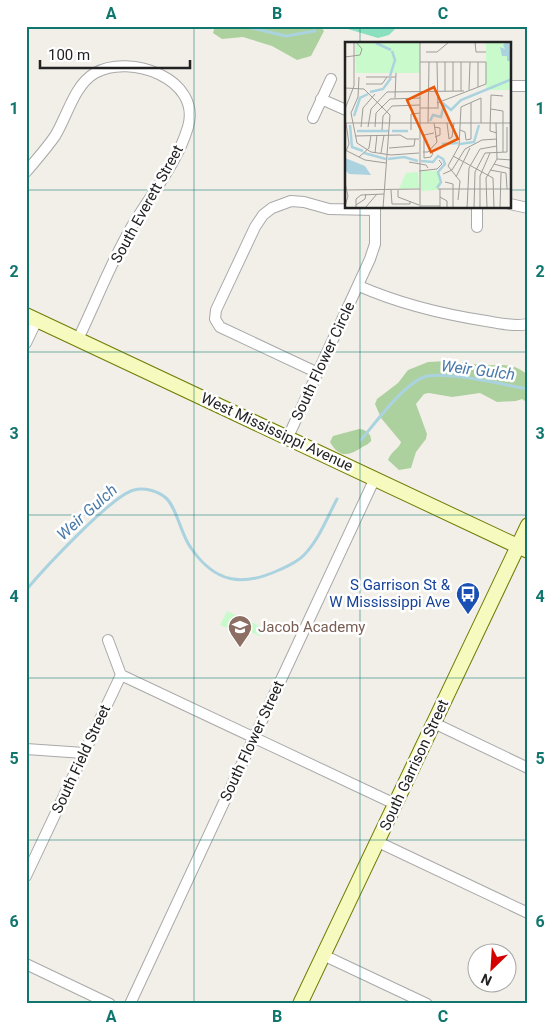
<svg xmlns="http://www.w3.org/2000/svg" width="554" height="1030" viewBox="0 0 554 1030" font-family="Roboto,sans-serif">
<rect width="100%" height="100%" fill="#f2efe9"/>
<path fill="#add19e" d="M 215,26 L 320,26 L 324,31 L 311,56 L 297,60 L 272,46 L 243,37 L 222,39 L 213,33 Z
M 448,361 C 460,362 472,364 484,365 C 504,366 510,361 528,375 L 528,403 L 522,399 L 516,401 L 497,402 L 480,393 L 452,397 L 429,393 L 424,394 L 416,404 L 427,434 L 426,439 L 416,452 L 411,468 L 399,470 L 388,460 C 391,451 399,449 401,442 L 381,418 L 375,404 L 377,399 L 398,383 L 408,370 L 428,362 Z
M 359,429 C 365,429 372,434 371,441 C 368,445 365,445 361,448 C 348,456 339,458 330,442 L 333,436 Z"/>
<path fill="#c8facc" d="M 227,611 L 264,628 L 260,636 L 244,629 L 241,634 L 220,625 Z"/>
<path fill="#88e0be" d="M 338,26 L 398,26 L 389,35 L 378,38 Z"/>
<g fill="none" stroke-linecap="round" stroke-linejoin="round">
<path stroke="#aad3df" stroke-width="3" d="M 243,26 L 286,36 L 315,31
M 361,440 C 375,423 404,384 424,377 C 443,370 505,385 528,389
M 26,590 C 43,570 112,495 134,490 C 144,487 158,491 166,498 C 177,508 181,535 191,548 C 215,583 242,587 279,570 C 288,566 298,562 305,554 C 319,539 327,518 337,499"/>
<g stroke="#a9a9a9" stroke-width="12">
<path id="street" d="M 510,86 L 528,86
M 321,99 L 346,110
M 313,118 L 331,79
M 26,172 C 36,160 46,149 55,136 C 67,117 74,85 95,73 C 130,53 202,79 188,127 C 177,164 151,194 132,226 C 111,262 96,302 78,339
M 510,204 L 528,208
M 477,208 L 477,227
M 359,286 C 400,304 441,314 486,321 C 499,323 514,327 528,324
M 26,343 L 37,320
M 318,373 L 220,327 L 215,319 L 216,310 L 255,227 L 263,215 L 272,208 L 291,201 L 304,202 L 329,209 L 375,210
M 288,437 L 370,259 L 375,244 L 375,208
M 121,675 L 395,804
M 434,723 L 528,768
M 26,749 L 84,753
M 378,842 L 528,913
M 26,876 L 121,675 L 108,640
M 323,955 L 427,1004
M 26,964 L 110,1004
M 130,1004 L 375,478"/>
</g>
<g stroke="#707d05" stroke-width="16">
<path id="secondary" d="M 26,315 L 528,551
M 300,1004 L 528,525"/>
</g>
<use href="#street" stroke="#fff" stroke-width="10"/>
<use href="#secondary" stroke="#f7fabf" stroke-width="14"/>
</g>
<path fill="none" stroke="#0f766e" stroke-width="1" stroke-opacity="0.55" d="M 194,26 L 194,1004M 360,26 L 360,44M 26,190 L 346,190M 510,190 L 528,190M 360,208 L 360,1004M 26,352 L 528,352M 26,515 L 528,515M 26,678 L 528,678M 26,840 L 528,840"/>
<defs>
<g id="bus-pin" transform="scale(1.25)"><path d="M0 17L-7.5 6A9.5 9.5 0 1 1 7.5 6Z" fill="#1a4fb4" stroke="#fff"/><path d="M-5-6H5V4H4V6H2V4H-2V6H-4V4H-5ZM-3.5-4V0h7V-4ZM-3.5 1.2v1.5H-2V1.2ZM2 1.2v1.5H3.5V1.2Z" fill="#fff"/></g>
<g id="school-pin" transform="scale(1.25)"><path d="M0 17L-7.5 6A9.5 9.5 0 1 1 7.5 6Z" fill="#8d6e63" stroke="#fff"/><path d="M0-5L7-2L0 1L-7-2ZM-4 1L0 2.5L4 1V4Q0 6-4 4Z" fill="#fff"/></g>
</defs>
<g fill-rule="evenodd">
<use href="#bus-pin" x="468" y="594"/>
<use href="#school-pin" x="240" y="627"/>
</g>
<g text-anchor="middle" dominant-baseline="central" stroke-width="5" stroke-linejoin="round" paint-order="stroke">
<g font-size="15" fill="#222" stroke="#fff">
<text transform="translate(147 204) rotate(-61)">South Everett Street</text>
<text transform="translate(323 361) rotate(-65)">South Flower Circle</text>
<text transform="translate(277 432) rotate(25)">West Mississippi Avenue</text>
<text transform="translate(252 741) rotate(-65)">South Flower Street</text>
<text transform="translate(81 759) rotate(-65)">South Field Street</text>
<text transform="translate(414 765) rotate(-65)">South Garrison Street</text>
</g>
<g font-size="15" fill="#164399" stroke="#fff" text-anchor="end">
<text x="450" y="585">S Garrison St &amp;<tspan x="450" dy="17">W Mississippi Ave</tspan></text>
</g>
<g font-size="15" fill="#785e54" stroke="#fff" text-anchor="start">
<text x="258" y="627">Jacob Academy</text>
</g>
<g font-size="16" font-style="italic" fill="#4a7aab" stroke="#fff">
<text transform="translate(478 370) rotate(7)">Weir Gulch</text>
<text transform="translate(87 512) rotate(-42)">Weir Gulch</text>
</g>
</g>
<g transform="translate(345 42)">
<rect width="166" height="166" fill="#f2efe9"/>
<path d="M 10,0 L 75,0 L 75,31 L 46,31 L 45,34 L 45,31 L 11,31 ZM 141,0 L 166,0 L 166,48 L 141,48 ZM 75,129 L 93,129 L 97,141 L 93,148 L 76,149 ZM 73,130 L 74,146 L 54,147 L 61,131 Z" fill="#c8facc"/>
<path d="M 161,0 L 166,0 L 166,19 L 162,19 L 162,14 L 157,14 L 155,5 L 160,7 L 158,3 ZM 0,116 L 20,124 L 26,133 L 4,132 L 0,128 Z" fill="#aad3df"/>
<path fill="none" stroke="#aad3df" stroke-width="2.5" d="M 31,1 L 46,8M 45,34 L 50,18 L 47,9M 25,50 L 38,47 L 46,36M 9,74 L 15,56 L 23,52M 85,79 L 88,73 L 96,75 L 99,62 L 106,68 L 116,58 L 167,37M 5,83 L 7,105 L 18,109M 12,89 L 44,89M 47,89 L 63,89M 97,102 L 113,101M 115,102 L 129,100 L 134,83M 19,111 L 41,117M 43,117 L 59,115 L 73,119M 76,119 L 88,120 L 93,114 L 98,117 L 100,122 L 93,130 L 96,140 L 92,146"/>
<path fill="none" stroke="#9f9d99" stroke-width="1" d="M 130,0 L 131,10 L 141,10M 81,10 L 92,10 L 104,0M 0,15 L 15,13 L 17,7 L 11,0M 75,20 L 141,20 L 141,42 L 92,61M 92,20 L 93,67M 14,35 L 13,55 L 6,71 L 12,101 L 26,110 L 46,113 L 74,111M 21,35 L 51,35M 21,42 L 37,42 L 42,35M 133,45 L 133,20M 0,46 L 19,47 L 45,73 L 38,166M 124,48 L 125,20M 100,49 L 100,20M 108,49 L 108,20M 116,49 L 116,20M 50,56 L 51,31M 75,66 L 92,66M 0,67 L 9,44 L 9,0M 146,67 L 158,69 L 158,110M 0,81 L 167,81M 83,81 L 84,20M 102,81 L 104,97M 16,85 L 18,66 L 30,52M 23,85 L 26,67 L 42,50 L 119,49M 30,85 L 31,71 L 45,57 L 75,56M 89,85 L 95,86 L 95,93 L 90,95M 37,88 L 38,74 L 47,64 L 75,63M 66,88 L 66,72 L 75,71M 115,88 L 120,90 L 121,98 L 126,97 L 126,61M 152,91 L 145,89 L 146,53 L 158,54M 10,94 L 55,93 L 62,97 L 74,97M 104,97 L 107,95 L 109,81M 44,106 L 69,104 L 70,97M 0,108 L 20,118 L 41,121M 1,109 L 4,102 L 1,81M 84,109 L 88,111 L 86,115 L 79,116 L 79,93 L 89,91M 78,110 L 83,110 L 92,100 L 89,81M 30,111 L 32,93M 36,111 L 39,93M 108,114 L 148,136 L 149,166M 14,115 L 24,106 L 26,93M 152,117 L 167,118M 64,120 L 81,123 L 83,126M 149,122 L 167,127M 145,128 L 161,131 L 162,147M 74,129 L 92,127 L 97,122 L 94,118M 98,132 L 107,128 L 120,107 L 137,98 L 152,97M 111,135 L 125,106M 100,140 L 108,142 L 108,166M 0,141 L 3,154 L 0,164M 93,147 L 167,147M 95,147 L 95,165M 0,148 L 75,147M 46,148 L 47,162 L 65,162 L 65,159M 53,148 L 53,155 L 74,163M 95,155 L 102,159 L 102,166M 113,158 L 115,139 L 103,124 L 114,104 L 116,65 L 136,56 L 136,81M 11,163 L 20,157 L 21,152M 75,164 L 95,164M 11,166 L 11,157 L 16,153 L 39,152M 20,166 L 32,152M 75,166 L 75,0M 122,166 L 124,126 L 135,107 L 152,104M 129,166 L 130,130 L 140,111 L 162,110 L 162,85M 135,166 L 135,134 L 145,111M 142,166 L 141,136 L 152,117 L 151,81M 155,166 L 156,131"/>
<path fill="#e8590c" fill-opacity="0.15" stroke="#e8590c" stroke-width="2.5" d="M 89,45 L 113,97 L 86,110 L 62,58 Z"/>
<rect width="166" height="166" fill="none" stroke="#222" stroke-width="2.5"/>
</g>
<rect width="554" height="1030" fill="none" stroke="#ffffff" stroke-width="55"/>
<g transform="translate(492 968) rotate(205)"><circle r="24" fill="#ffffff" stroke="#a7a7a7"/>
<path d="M0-4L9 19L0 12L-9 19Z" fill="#d40000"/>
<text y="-8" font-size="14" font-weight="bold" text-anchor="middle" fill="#222222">N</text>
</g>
<path d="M40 60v8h150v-8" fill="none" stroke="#222222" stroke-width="2.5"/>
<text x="48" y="60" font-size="15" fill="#222222" stroke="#ffffff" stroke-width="4" paint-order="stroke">100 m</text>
<rect x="28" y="28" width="498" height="974" fill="none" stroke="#0f766e" stroke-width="2"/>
<g font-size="16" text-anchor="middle" font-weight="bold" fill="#0f766e">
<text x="111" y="19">A</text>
<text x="277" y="19">B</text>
<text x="443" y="19">C</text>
<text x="14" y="114">1</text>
<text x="540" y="114">1</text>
<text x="14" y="277">2</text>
<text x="540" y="277">2</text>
<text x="14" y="439">3</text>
<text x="540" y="439">3</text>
<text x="14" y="602">4</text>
<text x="540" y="602">4</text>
<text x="14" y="764">5</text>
<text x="540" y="764">5</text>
<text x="14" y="927">6</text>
<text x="540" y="927">6</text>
<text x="111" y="1022">A</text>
<text x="277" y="1022">B</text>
<text x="443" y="1022">C</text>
</g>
</svg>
